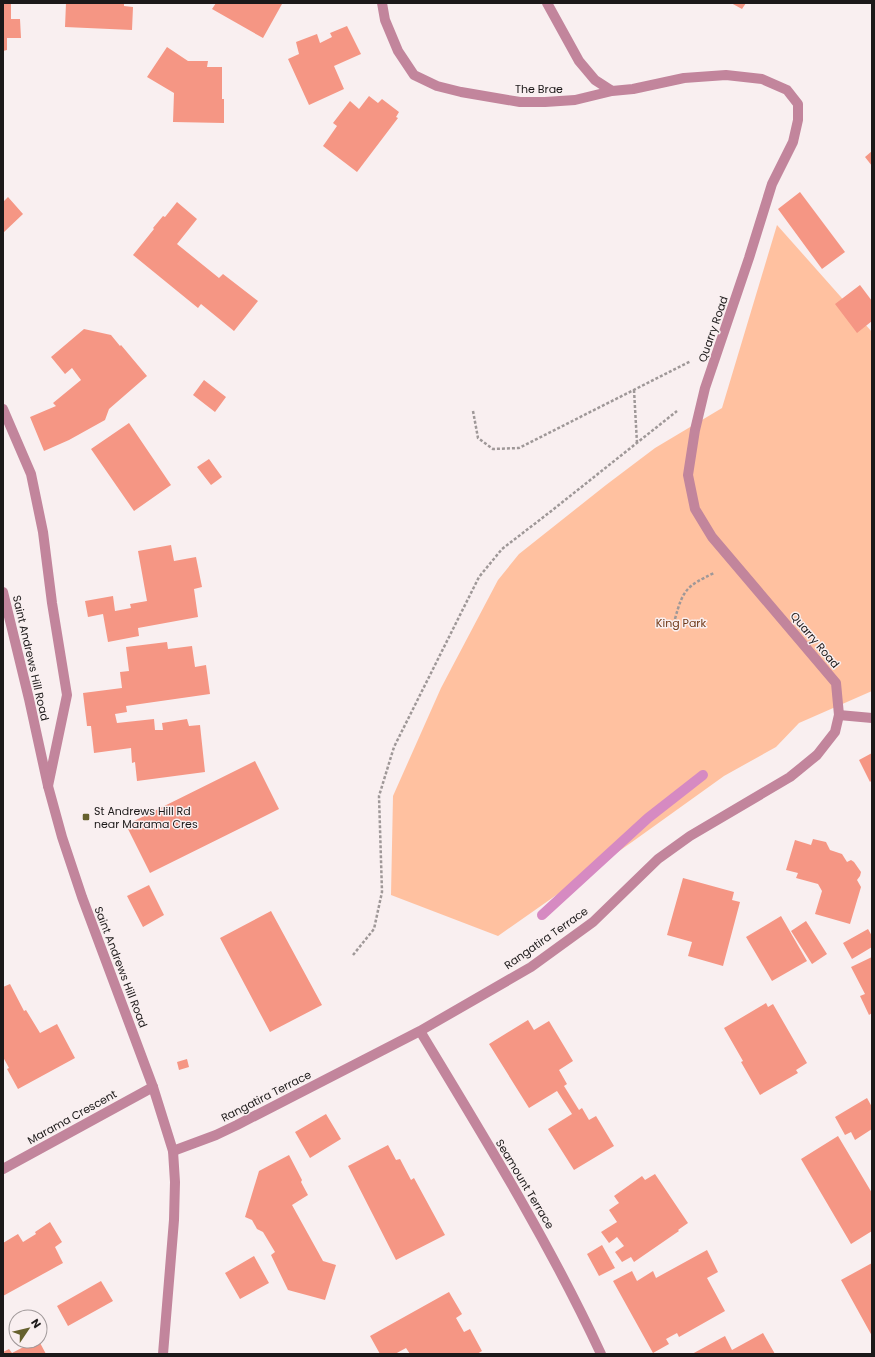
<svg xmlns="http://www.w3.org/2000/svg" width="875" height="1357" viewBox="0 0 875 1357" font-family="Poppins,sans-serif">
<rect width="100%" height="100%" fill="#f9eff0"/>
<path fill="#ffc1a0" d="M 777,225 L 872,332 L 872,691 L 799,723 L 776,747 L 724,776 L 632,842 L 498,936 L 391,895 L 393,796 L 441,688 L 498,580 L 519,554 L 606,485 L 655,448 L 722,408 Z"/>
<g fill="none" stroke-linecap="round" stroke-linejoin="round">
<path stroke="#d68ac2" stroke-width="10" d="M 542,915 L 648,818 L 703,775"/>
</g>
<path fill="#f59684" d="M 3,3 L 11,3 L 11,19 L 20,19 L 21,38 L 7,38 L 7,50 L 3,51 Z
M 66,3 L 124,3 L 124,6 L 133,7 L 132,30 L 65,27 Z
M 216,3 L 280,3 L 282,4 L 263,38 L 212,9 Z
M 731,3 L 746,3 L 742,9 Z
M 347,26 L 361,54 L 334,66 L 344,89 L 309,105 L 288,59 L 299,54 L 296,42 L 317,34 L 320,43 L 332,37 L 330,33 Z
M 167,47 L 188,61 L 208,61 L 207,67 L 222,67 L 222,99 L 224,99 L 224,123 L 173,122 L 174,93 L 147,77 Z
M 369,96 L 378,103 L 382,99 L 399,112 L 396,117 L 398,118 L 357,172 L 323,146 L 337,126 L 333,123 L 350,101 L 359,109 Z
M 872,151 L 872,166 L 865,157 Z
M 800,192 L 845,252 L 822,269 L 778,209 Z
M 8,197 L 23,214 L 3,233 L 3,202 Z
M 177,202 L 197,219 L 177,244 L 219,278 L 223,274 L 258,301 L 234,331 L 201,304 L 198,308 L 133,255 L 154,229 L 153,228 L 163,216 L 165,217 Z
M 860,285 L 872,301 L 872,321 L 857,333 L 835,304 Z
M 84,329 L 111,335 L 120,346 L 121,345 L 147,376 L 109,409 L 105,420 L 69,440 L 44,451 L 30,417 L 56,406 L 53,403 L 81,380 L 72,368 L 65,374 L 51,357 Z
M 204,380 L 226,397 L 215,412 L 193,395 Z
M 129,423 L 171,485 L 134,511 L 91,449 Z
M 209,459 L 222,477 L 211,485 L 197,467 Z
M 171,545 L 174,561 L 196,557 L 202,587 L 194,589 L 198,617 L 138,628 L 139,636 L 108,642 L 103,614 L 88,617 L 85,601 L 113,596 L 115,611 L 131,608 L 130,604 L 147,601 L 138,551 Z
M 167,642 L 168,649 L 192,646 L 195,667 L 206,665 L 210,694 L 126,706 L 127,712 L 115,714 L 117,723 L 154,719 L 155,730 L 163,730 L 162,723 L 187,719 L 189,726 L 200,725 L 205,772 L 137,781 L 135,762 L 132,763 L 131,748 L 94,753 L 91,726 L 87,726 L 83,693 L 122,688 L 120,672 L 129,671 L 126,647 Z
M 872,753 L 872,780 L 870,782 L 859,760 Z
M 255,761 L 279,809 L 150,873 L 126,825 Z
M 813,839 L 826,842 L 830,850 L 842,854 L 847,862 L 851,860 L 854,862 L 861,872 L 860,876 L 857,880 L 861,887 L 850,924 L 815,914 L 822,891 L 818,884 L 796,878 L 798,873 L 786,870 L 795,840 L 811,845 Z
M 683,878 L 734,892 L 732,900 L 740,902 L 723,966 L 688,956 L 692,942 L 667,935 Z
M 149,885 L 164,915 L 143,927 L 127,896 Z
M 271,911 L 322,1005 L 270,1032 L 220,938 Z
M 781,916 L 807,961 L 772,981 L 746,937 Z
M 806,921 L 827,954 L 812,964 L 791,931 Z
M 868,929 L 872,936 L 872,947 L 852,959 L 843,943 Z
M 872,957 L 872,1013 L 869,1015 L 860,996 L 865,994 L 851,967 Z
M 10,984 L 24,1011 L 26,1010 L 40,1033 L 57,1024 L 75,1058 L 18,1089 L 7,1069 L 9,1068 L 3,1057 L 3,987 Z
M 766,1003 L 768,1007 L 773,1004 L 807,1063 L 796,1070 L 798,1073 L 760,1095 L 741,1062 L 743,1061 L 724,1028 Z
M 528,1020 L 534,1030 L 549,1021 L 573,1061 L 559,1070 L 567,1084 L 564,1086 L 579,1110 L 582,1108 L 589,1120 L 596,1116 L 614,1146 L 574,1170 L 548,1129 L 572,1114 L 557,1091 L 529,1108 L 489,1044 Z
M 187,1059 L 189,1067 L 179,1070 L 177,1062 Z
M 867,1098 L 872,1107 L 872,1129 L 855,1140 L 851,1132 L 845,1135 L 835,1117 Z
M 326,1114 L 341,1139 L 310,1158 L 295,1132 Z
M 838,1136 L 872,1193 L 872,1231 L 851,1244 L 801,1159 Z
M 388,1145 L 396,1160 L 400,1159 L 411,1180 L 414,1178 L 445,1235 L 396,1260 L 348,1166 Z
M 289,1155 L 302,1180 L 301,1182 L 308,1195 L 292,1205 L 323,1261 L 336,1265 L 325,1300 L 288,1290 L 271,1255 L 275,1252 L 263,1232 L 257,1229 L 252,1220 L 245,1217 L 259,1171 Z
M 655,1174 L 688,1223 L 678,1230 L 679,1231 L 634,1262 L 631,1257 L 622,1262 L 615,1252 L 624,1246 L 617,1237 L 609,1243 L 601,1232 L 617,1222 L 609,1210 L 619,1203 L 614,1196 L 642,1176 L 645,1180 Z
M 50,1222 L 62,1242 L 55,1247 L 63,1263 L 3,1296 L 3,1243 L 18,1234 L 23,1242 L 36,1234 L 35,1232 Z
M 602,1245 L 615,1268 L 599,1276 L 587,1254 Z
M 707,1250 L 718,1272 L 707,1278 L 725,1311 L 679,1337 L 677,1333 L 666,1339 L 669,1344 L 653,1353 L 613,1281 L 632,1271 L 637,1281 L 653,1271 L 656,1278 Z
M 254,1256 L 269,1283 L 240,1299 L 225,1273 Z
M 872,1263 L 872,1336 L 841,1280 Z
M 101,1281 L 113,1301 L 68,1326 L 57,1306 Z
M 449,1292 L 462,1314 L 456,1318 L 464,1332 L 470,1329 L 482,1351 L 477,1354 L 410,1354 L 406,1348 L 395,1354 L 380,1354 L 370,1336 Z
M 763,1333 L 775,1354 L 692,1354 L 725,1336 L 732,1350 Z
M 35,1341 L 39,1341 L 46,1354 L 3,1354 L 3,1352 L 9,1349 L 12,1353 Z"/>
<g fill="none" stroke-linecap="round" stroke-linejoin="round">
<path stroke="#9f9898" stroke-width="2.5" stroke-dasharray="3 2" stroke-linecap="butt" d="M 634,390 L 637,443
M 473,411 L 478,438 L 493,449 L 519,448 L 691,361
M 675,619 C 683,589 687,586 714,573
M 353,955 L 374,929 L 382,892 L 379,796 L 394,747 L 479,577 L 502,549 L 550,512 L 677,411"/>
<path stroke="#c2859c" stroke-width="10" d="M 3,409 L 31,474 L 43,532 L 52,603 L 67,695 L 48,786
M 839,715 L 872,718"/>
<path stroke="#c2859c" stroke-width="10" d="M 547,3 L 579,61 L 595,80 L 612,91
M 420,1031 C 484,1137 549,1242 601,1354
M 173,1151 L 216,1135 L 237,1125 L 420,1031 L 531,967 L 593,922 L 658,859 L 690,836 L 790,777 L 817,755 L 835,732 L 839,715 L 836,683 L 712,537 L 695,509 L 688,475 L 695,430 L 705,388 L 749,258 L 772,184 L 793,142 L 798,120 L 798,104 L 787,90 L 762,79 L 726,75 L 684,78 L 633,89 L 612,91 L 575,100 L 545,102 L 520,102 L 461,92 L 437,86 L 414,75 L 398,51 L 385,20 L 382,3
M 3,1169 L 153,1087"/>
<path stroke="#c2859c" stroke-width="10" d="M 3,592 L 29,699 L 48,786 L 62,837 L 82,897 L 153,1087 L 173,1151 L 175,1182 L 174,1220 L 163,1354"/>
</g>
<rect fill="#66612e" stroke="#f9eff0" stroke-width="1.5" x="82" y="813" width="8" height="8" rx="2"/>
<g text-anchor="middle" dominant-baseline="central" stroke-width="3" stroke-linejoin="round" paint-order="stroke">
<g font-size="11" fill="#1c1919" stroke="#f9eff0">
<text x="539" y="89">The Brae</text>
<text transform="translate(713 329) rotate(-71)">Quarry Road</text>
<text transform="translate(815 640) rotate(50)">Quarry Road</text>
<text transform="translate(31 658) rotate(77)">Saint Andrews Hill Road</text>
<text transform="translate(546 938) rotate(-35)">Rangatira Terrace</text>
<text transform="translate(121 967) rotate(69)">Saint Andrews Hill Road</text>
<text transform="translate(266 1096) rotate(-27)">Rangatira Terrace</text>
<text transform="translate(72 1117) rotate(-29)">Marama Crescent</text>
<text transform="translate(525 1184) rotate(59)">Seamount Terrace</text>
</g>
<g font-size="11" fill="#6f3917" stroke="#f9eff0">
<text x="681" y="623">King Park</text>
</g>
<g font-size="11" fill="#1c1919" stroke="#f9eff0" text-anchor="start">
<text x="94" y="811">St Andrews Hill Rd<tspan x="94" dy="13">near Marama Cres</tspan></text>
</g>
</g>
<rect width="875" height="1357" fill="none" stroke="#1c1919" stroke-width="8"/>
<g transform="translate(28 1329) rotate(55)"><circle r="19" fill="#f9eff0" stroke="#a1999a"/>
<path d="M0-3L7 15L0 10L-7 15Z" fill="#66612e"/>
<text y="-6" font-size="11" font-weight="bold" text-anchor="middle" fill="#1c1919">N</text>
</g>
</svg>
